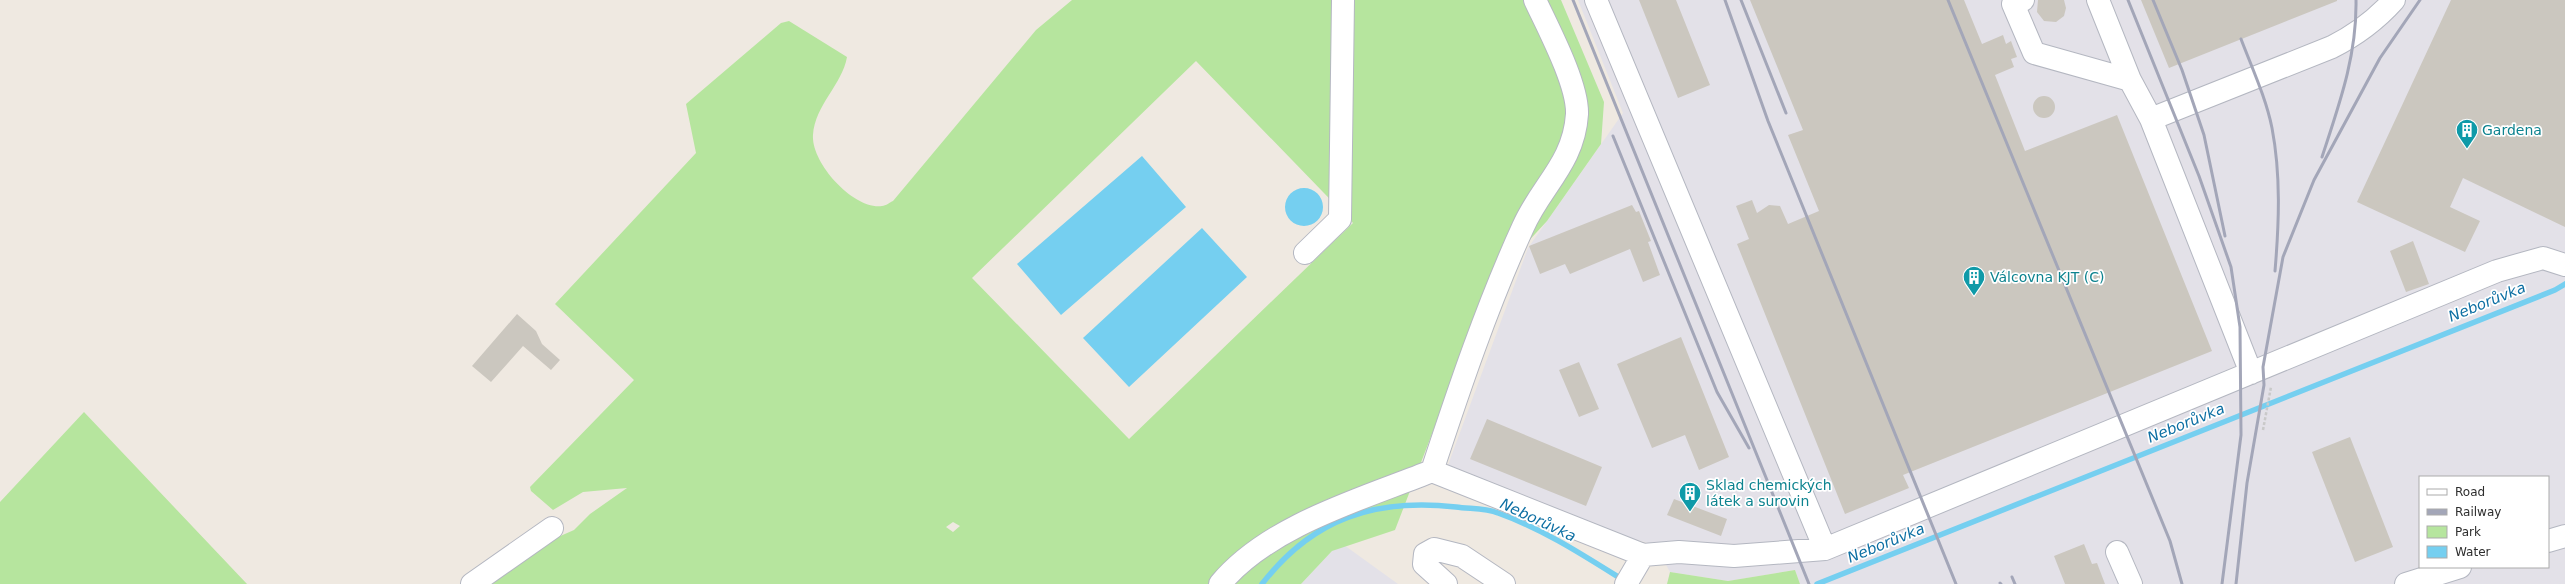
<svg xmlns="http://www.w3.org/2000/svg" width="2565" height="584" viewBox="0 0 2565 584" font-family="'DejaVu Sans',sans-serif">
<rect width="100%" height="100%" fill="#efe9e1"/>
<path fill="#e3e1e8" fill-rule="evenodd" d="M 1578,0 L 2565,0 L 2565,584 L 1800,584 L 1795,570 L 1728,581 L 1670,572 L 1655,545 L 1599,529 L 1448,465 L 1528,248 L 1623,113 ZM 2420,477 L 2548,477 L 2548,567 L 2420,567 Z
M 1344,545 L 1398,584 L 1301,584 L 1332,551 Z"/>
<path fill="#b6e59e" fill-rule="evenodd" d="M 1072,0 L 1561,0 L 1604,102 L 1601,144 L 1547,221 L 1490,283 L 1395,530 L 1332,551 L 1301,584 L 485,584 L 549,541 L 574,530 L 590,514 L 627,488 L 583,492 L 553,510 L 531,491 L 530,487 L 634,380 L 555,304 L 696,153 L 686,104 L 781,23 L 789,21 L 847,57 C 842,85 815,105 813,135 C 811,163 854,210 882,206 C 886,206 890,202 893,201 L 1036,30 ZM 1196,61 L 1353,223 L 1129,439 L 972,278 ZM 953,522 L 960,526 L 953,532 L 946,527 Z
M 84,412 L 247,584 L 0,584 L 0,502 Z
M 1795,570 L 1800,584 L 1667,584 L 1670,572 L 1728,581 Z"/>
<path fill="#75cff0" d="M 1142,156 L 1186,207 L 1061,315 L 1017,264 Z
M1285 207a19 19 0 1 1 38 0a19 19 0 1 1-38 0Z
M 1202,228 L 1247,277 L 1129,387 L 1083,338 Z"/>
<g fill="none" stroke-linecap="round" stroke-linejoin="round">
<path stroke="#75cff0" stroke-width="5.5" d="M 1262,584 C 1313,518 1375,498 1456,507 C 1469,509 1486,508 1498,513 C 1543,529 1583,555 1623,580
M 1817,584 L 2555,290 L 2565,284"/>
</g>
<path fill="#cbc7bf" d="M 1639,0 L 1676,0 L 1710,85 L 1678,98 Z
M 1750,0 L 1964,0 L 1982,44 L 2003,35 L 2006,44 L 2011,41 L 2017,57 L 2011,59 L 2014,67 L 1995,75 L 2025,151 L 2117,115 L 2212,351 L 1903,475 L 1909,488 L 1845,514 L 1737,244 L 1749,239 L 1736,206 L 1752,200 L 1757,213 L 1769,205 L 1780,206 L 1788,224 L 1819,211 L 1788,135 L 1803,130 Z
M 2038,0 L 2064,0 L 2066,8 L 2064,16 L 2056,22 L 2044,21 L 2037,12 Z
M 2141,0 L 2337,0 L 2337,1 L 2169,68 Z
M 2451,0 L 2565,0 L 2565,227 L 2463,178 L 2450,207 L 2480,221 L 2465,252 L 2357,202 Z
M2033 107a11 11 0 1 1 22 0a11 11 0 1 1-22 0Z
M 1632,205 L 1636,212 L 1639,211 L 1651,241 L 1648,242 L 1660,275 L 1643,282 L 1630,249 L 1570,274 L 1565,264 L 1540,274 L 1529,246 Z
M 2413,241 L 2429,284 L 2406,292 L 2390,251 Z
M 517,314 L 536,331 L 542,344 L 560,360 L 551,370 L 523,346 L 491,382 L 472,366 Z
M 1681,337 L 1729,457 L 1699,470 L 1685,435 L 1652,448 L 1617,364 Z
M 1579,362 L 1599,409 L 1579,417 L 1559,370 Z
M 1487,419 L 1602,467 L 1586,506 L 1470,459 Z
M 2350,437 L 2393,547 L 2355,562 L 2312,452 Z
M 1674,499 L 1727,519 L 1721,536 L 1667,515 Z
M 2084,544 L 2092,564 L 2097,563 L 2105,584 L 2065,584 L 2054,556 Z"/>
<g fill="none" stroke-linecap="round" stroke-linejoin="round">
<g stroke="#b4b7c1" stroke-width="24">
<path id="minor" d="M 1535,0 C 1548,28 1578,84 1577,114 C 1574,163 1541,186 1523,227 C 1487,306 1459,389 1432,471 L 1643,555
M 1596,0 L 1825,549
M 2023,0 L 2013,4 L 2034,53 L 2130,80
M 2098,0 L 2130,80 L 2151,119 L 2251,373
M 2151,119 L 2332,47 C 2356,35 2376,20 2394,0
M 1305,253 L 1340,219 L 1343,0
M 2548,541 L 2565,536
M 2117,552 L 2131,584
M 472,584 L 552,528
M 1220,584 C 1269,525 1362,499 1432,471
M 1446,584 L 1424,564 L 1425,554 L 1434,549 L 1462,556 L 1504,584
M 1626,584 L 1643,555 L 1679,552 L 1734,556 L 1825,549 L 2497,271 L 2543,258 L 2565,265
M 2406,584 L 2460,567"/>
</g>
<path stroke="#c9c9c9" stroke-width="2.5" stroke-dasharray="3 2" stroke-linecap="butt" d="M 2263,430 L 2271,387"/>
<use href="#minor" stroke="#fff" stroke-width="22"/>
<path stroke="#a3a6b8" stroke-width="3" d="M 1573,0 L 1809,584
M 1725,0 L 1768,121 L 1956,584
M 1741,0 L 1786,113
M 1948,0 L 2170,541 L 2182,584
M 2128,0 L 2199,176 L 2231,267 L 2240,327 L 2241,435 L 2222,584
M 2153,0 L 2182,70 L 2204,135 L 2225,236
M 2241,39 C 2252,68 2266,98 2272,128 C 2281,175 2279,224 2275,271
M 1613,136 L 1717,392 L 1749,448
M 2322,157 C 2339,105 2357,56 2356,0
M 2012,577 L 2015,584
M 2000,583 L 2001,584
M 2236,584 L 2247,483 L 2264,385 L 2263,367 L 2283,257 L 2314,180 L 2380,58 L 2420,0"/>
</g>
<defs>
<g id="building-pin" transform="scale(1.15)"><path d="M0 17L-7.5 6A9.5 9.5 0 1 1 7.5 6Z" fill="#0f9aa8" stroke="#fff"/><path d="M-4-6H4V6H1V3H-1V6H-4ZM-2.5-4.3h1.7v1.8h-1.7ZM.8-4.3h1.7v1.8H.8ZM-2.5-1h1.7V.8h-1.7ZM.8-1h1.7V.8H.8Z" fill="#fff"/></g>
</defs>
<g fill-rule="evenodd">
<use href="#building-pin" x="2467" y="130"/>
<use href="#building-pin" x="1974" y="277"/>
<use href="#building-pin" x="1690" y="493"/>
</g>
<g text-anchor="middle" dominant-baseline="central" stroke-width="3.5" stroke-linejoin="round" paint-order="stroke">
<g font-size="14" fill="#0d838f" stroke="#fff" text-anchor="start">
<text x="2482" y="130">Gardena</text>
<text x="1990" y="277">Válcovna KJT (C)</text>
<text x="1706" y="485">Sklad chemických<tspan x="1706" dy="16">látek a surovin</tspan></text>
</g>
<g font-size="15" font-style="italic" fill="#0d6fa3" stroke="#fff">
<text transform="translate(2487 302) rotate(-22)">Neborůvka</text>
<text transform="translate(2186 423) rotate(-22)">Neborůvka</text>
<text transform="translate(1538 520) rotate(25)">Neborůvka</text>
<text transform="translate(1886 543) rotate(-22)">Neborůvka</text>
</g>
</g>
<rect x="2419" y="476" width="130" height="92" fill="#ffffff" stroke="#ababab"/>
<rect x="2427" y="489" width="20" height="6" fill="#ffffff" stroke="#ababab"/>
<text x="2455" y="496" font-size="12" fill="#2e2e2e">Road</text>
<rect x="2427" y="509" width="20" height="6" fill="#a3a6b8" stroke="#ababab"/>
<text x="2455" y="516" font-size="12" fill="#2e2e2e">Railway</text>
<rect x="2427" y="526" width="20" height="12" fill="#b6e59e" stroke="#ababab"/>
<text x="2455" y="536" font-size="12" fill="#2e2e2e">Park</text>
<rect x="2427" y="546" width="20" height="12" fill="#75cff0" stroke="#ababab"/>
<text x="2455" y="556" font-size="12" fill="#2e2e2e">Water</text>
</svg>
